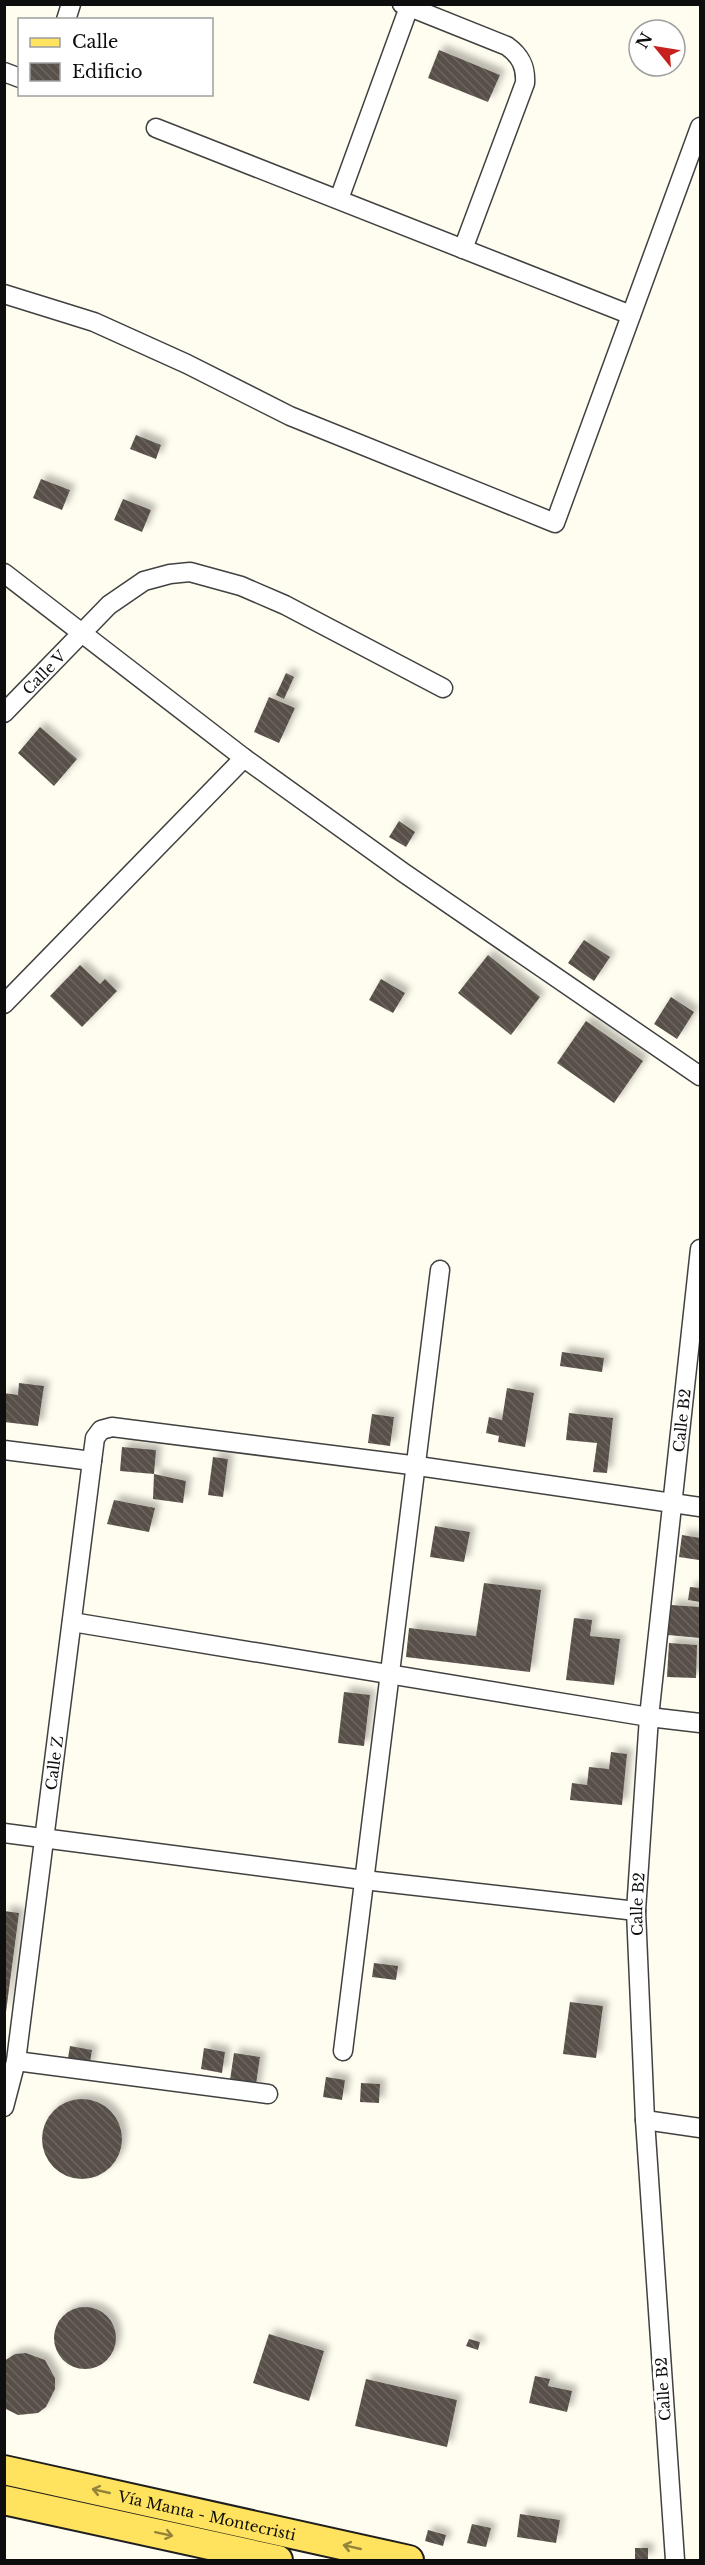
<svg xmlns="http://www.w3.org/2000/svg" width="705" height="2565" viewBox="0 0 705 2565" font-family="'Libre Baskerville',serif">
<defs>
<pattern id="building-back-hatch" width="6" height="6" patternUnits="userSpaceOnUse" patternTransform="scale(1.5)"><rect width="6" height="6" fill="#58504a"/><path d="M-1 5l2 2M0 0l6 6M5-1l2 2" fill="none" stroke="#6b6560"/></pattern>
<filter id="shadow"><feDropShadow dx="5.5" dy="-5.5" stdDeviation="3" flood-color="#0004"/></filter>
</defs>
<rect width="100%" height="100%" fill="#fffdef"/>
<path fill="url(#building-back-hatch)" filter="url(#shadow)" d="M 439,50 L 500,75 L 488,102 L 428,78 Z
M 136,435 L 161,445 L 156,459 L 130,449 Z
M 41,479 L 70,490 L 62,510 L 33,498 Z
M 123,499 L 151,510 L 142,532 L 114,520 Z
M 286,673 L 294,677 L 284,699 L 276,695 Z
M 269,697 L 295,708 L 279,743 L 254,732 Z
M 40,727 L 77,759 L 54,786 L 18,753 Z
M 399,821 L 415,832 L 406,847 L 389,837 Z
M 584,940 L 610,957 L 594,981 L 568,963 Z
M 488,955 L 540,997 L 511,1035 L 458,993 Z
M 80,965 L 100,984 L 105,979 L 117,991 L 82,1027 L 50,996 Z
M 381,979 L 405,993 L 393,1013 L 369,1000 Z
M 671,997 L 694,1012 L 677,1039 L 654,1024 Z
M 586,1021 L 643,1061 L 614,1103 L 557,1063 Z
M 562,1352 L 604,1358 L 602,1372 L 560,1366 Z
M 19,1383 L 44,1386 L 38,1426 L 4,1422 L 4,1393 L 18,1395 Z
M 507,1388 L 534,1393 L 525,1447 L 498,1442 L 499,1436 L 486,1433 L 489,1417 L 502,1420 Z
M 569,1413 L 613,1418 L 607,1473 L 593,1472 L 597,1443 L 566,1440 Z
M 372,1414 L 394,1417 L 390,1446 L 368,1443 Z
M 122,1447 L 156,1450 L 154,1474 L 120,1471 Z
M 213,1457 L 228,1459 L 223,1497 L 208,1495 Z
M 154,1474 L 186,1481 L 183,1503 L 153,1499 Z
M 114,1500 L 155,1508 L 149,1532 L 107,1524 Z
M 435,1526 L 470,1532 L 464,1562 L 430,1557 Z
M 682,1535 L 700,1538 L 699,1560 L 679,1557 Z
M 484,1583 L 541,1590 L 530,1672 L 406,1657 L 409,1628 L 476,1636 Z
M 690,1587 L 700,1588 L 700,1602 L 688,1600 Z
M 671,1605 L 700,1607 L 700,1638 L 668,1635 Z
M 574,1618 L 592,1620 L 590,1636 L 620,1639 L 614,1685 L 566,1680 Z
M 669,1643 L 697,1645 L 696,1678 L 667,1677 Z
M 344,1692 L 370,1695 L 364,1746 L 338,1743 Z
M 611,1752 L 627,1754 L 622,1805 L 570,1800 L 572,1783 L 587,1785 L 589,1767 L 609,1769 Z
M 4,1911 L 19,1913 L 6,2012 L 4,2012 Z
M 374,1963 L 398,1966 L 396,1980 L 372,1977 Z
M 570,2002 L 603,2006 L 596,2058 L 563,2054 Z
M 70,2046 L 92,2050 L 89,2068 L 67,2064 Z
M 204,2048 L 225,2052 L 222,2073 L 201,2069 Z
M 234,2053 L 260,2057 L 255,2091 L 229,2087 Z
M 326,2077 L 345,2080 L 342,2100 L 323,2097 Z
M 361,2083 L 380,2084 L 379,2103 L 360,2102 Z
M42 2139a40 40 0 1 1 80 0a40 40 0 1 1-80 0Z
M54 2338a31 31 0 1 1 62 0a31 31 0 1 1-62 0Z
M 269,2334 L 324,2351 L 309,2401 L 253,2383 Z
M 469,2339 L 480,2342 L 478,2350 L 466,2346 Z
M 26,2353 L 45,2360 L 55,2378 L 55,2389 L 46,2407 L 38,2413 L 18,2415 L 4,2408 L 4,2361 L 15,2354 Z
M 535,2376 L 550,2379 L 548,2386 L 572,2391 L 567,2412 L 529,2403 Z
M 366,2379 L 457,2400 L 447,2447 L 355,2426 Z
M 520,2514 L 560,2520 L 556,2543 L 517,2537 Z
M 472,2524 L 491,2528 L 486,2547 L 467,2543 Z
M 428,2530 L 446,2535 L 443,2546 L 425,2541 Z
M 635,2548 L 648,2548 L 648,2559 L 635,2559 Z"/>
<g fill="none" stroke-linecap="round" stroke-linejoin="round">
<g stroke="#414141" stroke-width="21">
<g id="minor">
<path d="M 402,4 L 507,46 C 521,56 526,67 525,83 L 463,249"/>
<path d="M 66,20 L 71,4"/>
<path d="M 4,72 L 20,78"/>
<path d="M 156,128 L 631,315"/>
<path d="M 339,199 L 409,7"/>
<path d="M 4,294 L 94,322 L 187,364 L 290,416 L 555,523 L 700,127"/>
<path d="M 4,573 L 244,758 L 404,873 L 700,1076"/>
<path id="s1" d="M 4,713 L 109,605 L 144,581 L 170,574 L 190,572 L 241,586 L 285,605 L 443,688"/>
<path d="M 4,1004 L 244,758"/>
<path d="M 4,1450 L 92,1461"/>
<path d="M 72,1622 L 649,1717 L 700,1723"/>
<path d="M 4,1833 L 364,1880 L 636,1911"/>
<path d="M 343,2051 L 440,1270"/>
<path d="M 16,2061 L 268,2094"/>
<path id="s2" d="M 4,2107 L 16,2061 L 92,1461 L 95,1438 L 101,1430 L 112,1427 L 411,1465 L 700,1507"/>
<path d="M 645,2120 L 700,2128"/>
<path id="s3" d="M 675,2560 L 645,2120 L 636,1911 L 649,1717 L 700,1249"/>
</g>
</g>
<g stroke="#1f1f1f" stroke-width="32">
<g id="primary">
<path id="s4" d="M 4,2470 L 409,2560"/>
<path d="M 4,2500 L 278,2560"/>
</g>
</g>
<use href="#minor" stroke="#fff" stroke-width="18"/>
<use href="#primary" stroke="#ffe35f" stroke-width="28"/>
</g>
<defs><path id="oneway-shaft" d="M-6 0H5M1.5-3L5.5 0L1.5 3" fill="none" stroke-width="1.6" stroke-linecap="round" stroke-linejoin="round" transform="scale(1.5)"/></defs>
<g stroke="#93833b">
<use href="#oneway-shaft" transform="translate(101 2491) rotate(-167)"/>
<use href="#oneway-shaft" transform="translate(164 2534) rotate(12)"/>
<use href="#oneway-shaft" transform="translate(352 2547) rotate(-167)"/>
</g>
<g text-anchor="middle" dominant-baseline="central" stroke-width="6" stroke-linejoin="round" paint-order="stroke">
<g font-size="15" fill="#0e0e0e" stroke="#fff">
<text stroke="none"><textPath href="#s1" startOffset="57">Calle V</textPath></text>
<text stroke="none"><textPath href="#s3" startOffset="1143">Calle B2</textPath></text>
<text stroke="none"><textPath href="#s2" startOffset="348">Calle Z</textPath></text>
<text stroke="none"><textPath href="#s3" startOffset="657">Calle B2</textPath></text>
<text transform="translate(663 2389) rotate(-94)">Calle B2</text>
<text stroke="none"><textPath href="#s4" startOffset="208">Vía Manta - Montecristi</textPath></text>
</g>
</g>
<rect width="705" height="2565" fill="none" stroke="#0e0e0e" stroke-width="12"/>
<rect x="18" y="18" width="195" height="78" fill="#ffffff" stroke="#9f9f9f" stroke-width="1.5"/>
<rect x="30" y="38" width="30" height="9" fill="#ffe35f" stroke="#9f9f9f" stroke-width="1.5"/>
<text x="72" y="48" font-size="18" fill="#0e0e0e">Calle</text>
<rect x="30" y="63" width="30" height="18" fill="url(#building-back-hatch)" stroke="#9f9f9f" stroke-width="1.5"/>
<text x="72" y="78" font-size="18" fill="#0e0e0e">Edificio</text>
<g transform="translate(657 48) rotate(300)"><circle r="28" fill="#ffffff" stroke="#9f9f9f" stroke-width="1.5"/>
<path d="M0-4.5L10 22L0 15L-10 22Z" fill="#c7211d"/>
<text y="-9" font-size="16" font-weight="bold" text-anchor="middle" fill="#0e0e0e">N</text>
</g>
</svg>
